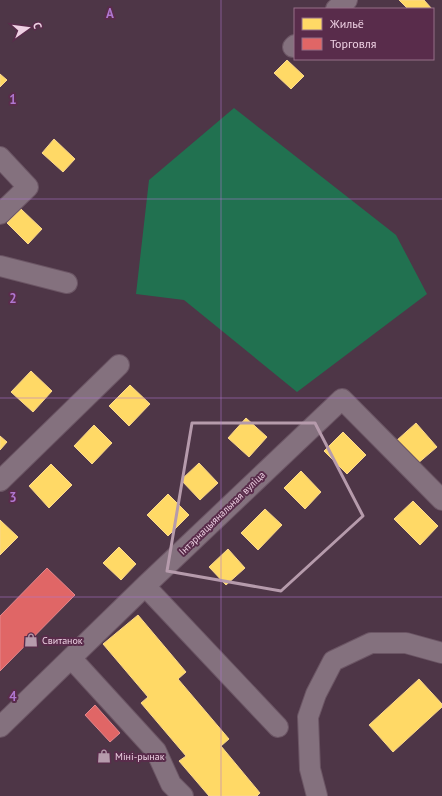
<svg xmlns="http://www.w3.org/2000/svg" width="442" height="796" viewBox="0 0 442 796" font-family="'PT Sans',sans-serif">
<rect width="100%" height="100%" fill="#4e3647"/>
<path fill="#217150" d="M 234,108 L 396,235 L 427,294 L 297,392 L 184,300 L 136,294 L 149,180 Z"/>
<path fill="#ffd966" stroke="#fad78c" d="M 399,0 L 424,0 L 432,9 L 408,9 Z
M 287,60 L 304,76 L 291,89 L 274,73 Z
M 0,74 L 7,80 L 0,87 Z
M 54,139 L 75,159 L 63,172 L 42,153 Z
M 21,209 L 42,229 L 28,244 L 7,223 Z
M 31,371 L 52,391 L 33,412 L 11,392 Z
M 130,385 L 150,404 L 129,426 L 109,406 Z
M 246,418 L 267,437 L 249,457 L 228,438 Z
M 416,423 L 437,447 L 417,464 L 396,441 Z
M 94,425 L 112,443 L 92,464 L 74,446 Z
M 343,432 L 366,455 L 347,474 L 324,451 Z
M 0,436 L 7,442 L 0,450 Z
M 199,463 L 218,483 L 200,500 L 181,480 Z
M 51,464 L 72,485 L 49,508 L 29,486 Z
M 301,471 L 321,492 L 305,509 L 284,488 Z
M 168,494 L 189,515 L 168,536 L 147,515 Z
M 413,501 L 438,526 L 420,545 L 394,519 Z
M 265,509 L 282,525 L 258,550 L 241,533 Z
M 0,520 L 18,537 L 0,555 Z
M 119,547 L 136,564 L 121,580 L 103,563 Z
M 228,549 L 245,568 L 226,585 L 209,567 Z
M 138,615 L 186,672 L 178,679 L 229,739 L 221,746 L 260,793 L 257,796 L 209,796 L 179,761 L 186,756 L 141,703 L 148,697 L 103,644 Z
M 419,679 L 442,704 L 442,707 L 393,752 L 369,725 Z"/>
<path fill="#e06666" stroke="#e4868c" d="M 47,568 L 75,595 L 0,671 L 0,616 Z
M 95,705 L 120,733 L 110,742 L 85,715 Z"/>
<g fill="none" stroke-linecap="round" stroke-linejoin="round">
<g stroke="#6b5564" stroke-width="22">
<path id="minor" d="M 336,9 L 347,0
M 293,47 L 295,45
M 0,157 L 28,187 L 0,214
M 0,266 L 67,283
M 0,481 L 119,365
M 145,586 L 278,727
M 71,658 L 156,751 L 171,784 L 183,796
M 0,727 L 145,586 L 342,399 L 442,500
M 317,796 L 310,769 L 308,717 L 316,694 L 333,661 L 371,643 L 406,643 L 442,653"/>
</g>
<use href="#minor" stroke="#84717e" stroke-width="20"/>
</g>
<path fill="none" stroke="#b69bac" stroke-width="3" stroke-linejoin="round" d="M 192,423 L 315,423 L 363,516 L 281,591 L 167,571 Z"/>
<path fill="none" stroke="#af76cf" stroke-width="1" stroke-opacity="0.55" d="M 221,0 L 221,796M 0,199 L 442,199M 0,398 L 442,398M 0,597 L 442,597"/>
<defs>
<g id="shop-bare" transform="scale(1.08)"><path d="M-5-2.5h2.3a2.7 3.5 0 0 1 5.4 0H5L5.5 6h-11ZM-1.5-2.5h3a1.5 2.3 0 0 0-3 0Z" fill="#b69bac" stroke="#592c4b" stroke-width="2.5" paint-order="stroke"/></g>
</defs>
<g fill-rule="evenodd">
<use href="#shop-bare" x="31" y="640"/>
<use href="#shop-bare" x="104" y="756"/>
</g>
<g text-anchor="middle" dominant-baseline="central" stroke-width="4" stroke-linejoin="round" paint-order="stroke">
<g font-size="10" fill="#eed1e3" stroke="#592c4b">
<text transform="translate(222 513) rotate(-44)">Інтэрнацыянальная вуліца</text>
</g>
<g font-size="10" fill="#eed1e3" stroke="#592c4b" text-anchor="start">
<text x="42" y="640">Свитанок</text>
<text x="115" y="756">Міні-рынак</text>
</g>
</g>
<g font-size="13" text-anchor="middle" font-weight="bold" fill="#af76cf" stroke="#592c4b" stroke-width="4" stroke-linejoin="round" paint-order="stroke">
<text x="110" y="18">A</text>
<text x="13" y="104">1</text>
<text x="13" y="303">2</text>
<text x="13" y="502">3</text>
<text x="13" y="701">4</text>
</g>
<rect x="294" y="8" width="140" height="52" fill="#592c4b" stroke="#956e88"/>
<rect x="302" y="18" width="20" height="12" fill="#ffd966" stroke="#956e88"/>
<text x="330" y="28" font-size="12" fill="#eed1e3">Жильё</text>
<rect x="302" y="38" width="20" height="12" fill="#e06666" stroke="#956e88"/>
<text x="330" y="48" font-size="12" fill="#eed1e3">Торговля</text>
<g transform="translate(28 28) rotate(76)" stroke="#592c4b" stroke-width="3" paint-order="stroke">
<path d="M0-3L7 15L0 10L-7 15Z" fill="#eed1e3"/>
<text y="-6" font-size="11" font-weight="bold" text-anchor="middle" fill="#eed1e3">С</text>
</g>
</svg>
